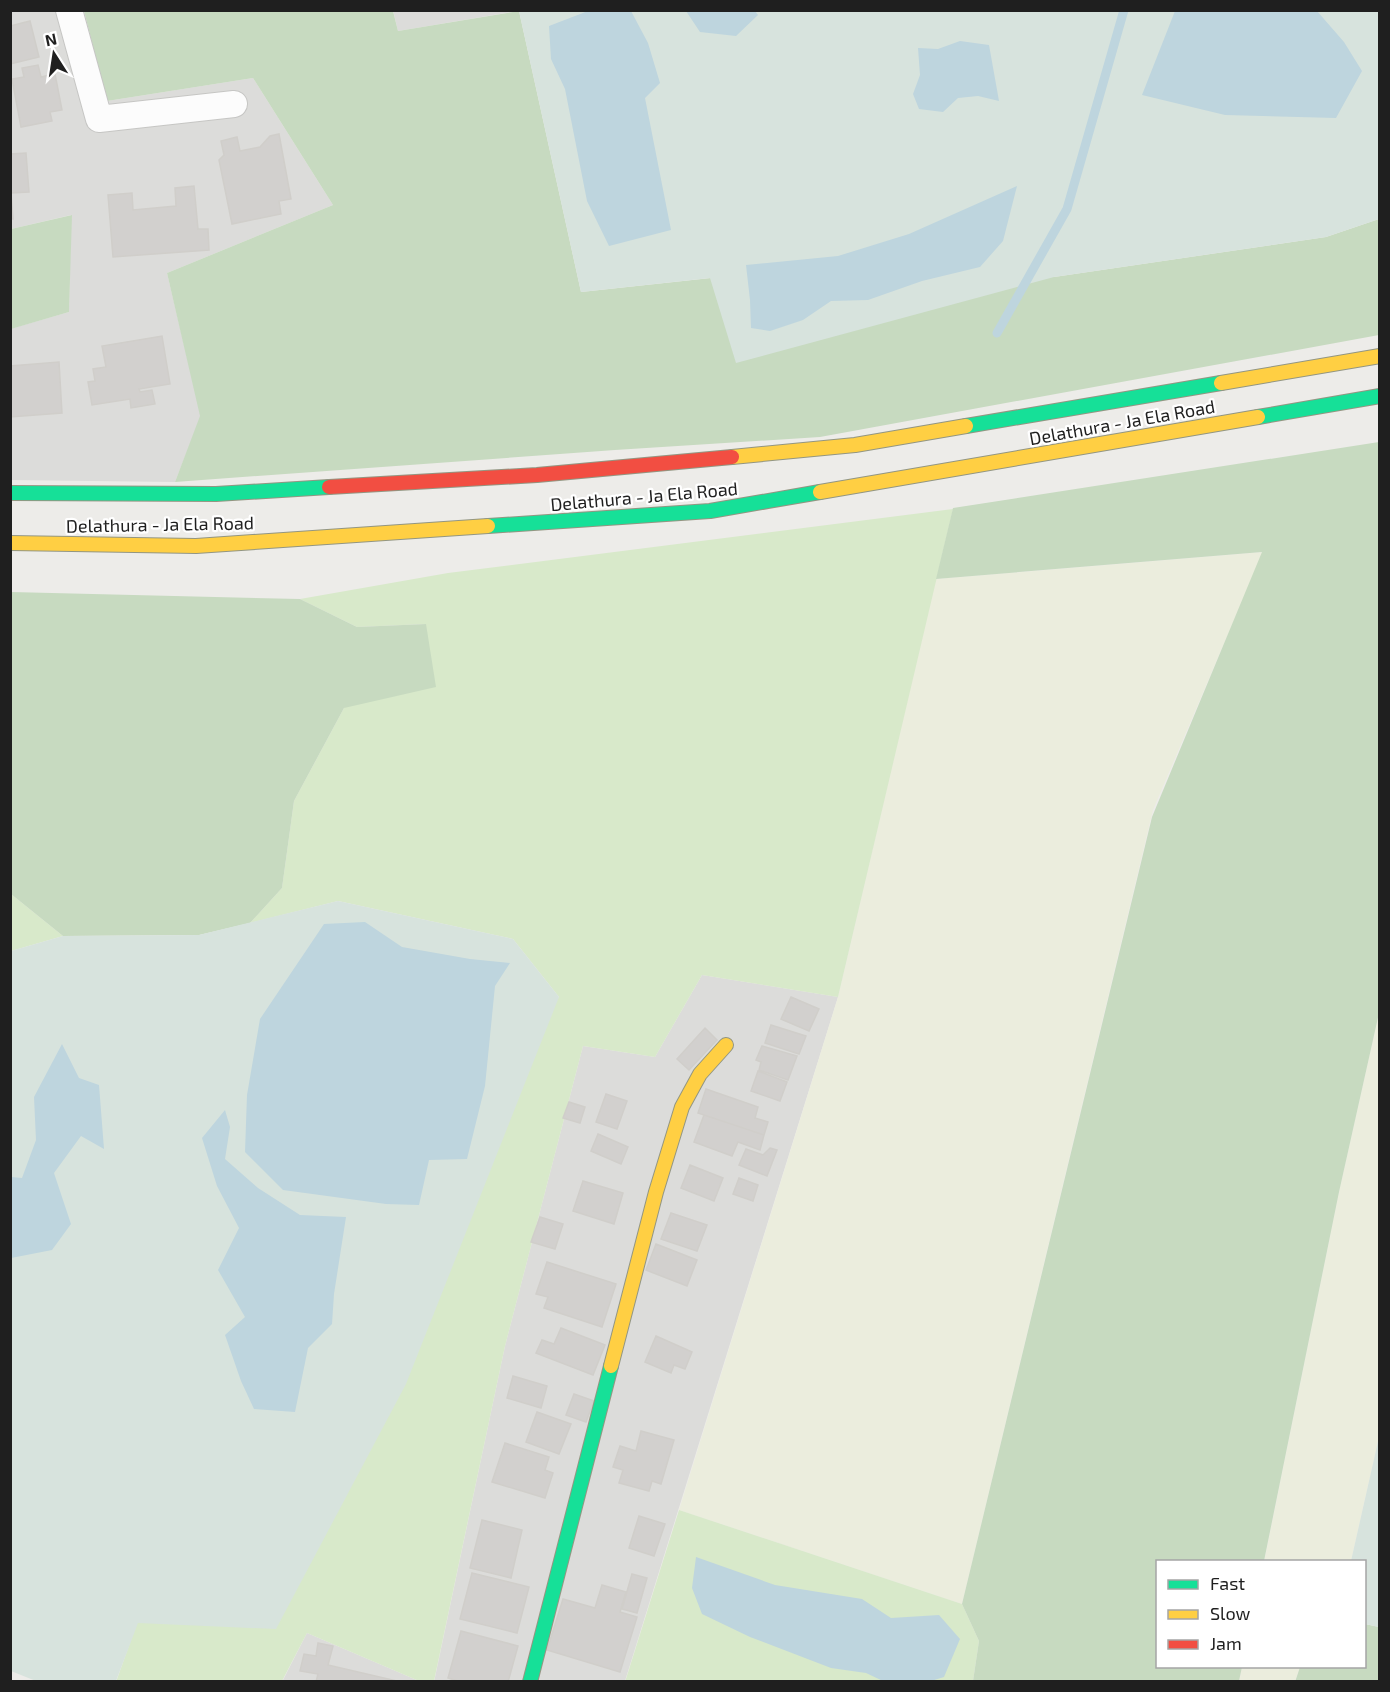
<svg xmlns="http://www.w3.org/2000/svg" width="1390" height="1692" viewBox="0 0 1390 1692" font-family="'Exo 2',sans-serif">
<rect width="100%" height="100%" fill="#edece9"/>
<path fill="#dcdcda" d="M 393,10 L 518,11 L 398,31 Z
M 11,11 L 84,11 L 107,101 L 253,78 L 333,205 L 167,273 L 201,416 L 175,482 L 11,480 L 10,329 L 69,312 L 71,215 L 11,229 Z
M 702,975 L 838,997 L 625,1681 L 434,1682 L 505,1346 L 583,1046 L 655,1057 Z
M 307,1633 L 419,1681 L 282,1682 Z"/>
<path fill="#ebeddd" d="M 1263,552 L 1153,810 L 962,1604 L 679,1510 L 838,997 L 936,579 Z
M 1379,1013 L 1379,1437 L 1351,1561 L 1264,1562 L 1339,1192 Z
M 1242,1667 L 1300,1667 L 1295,1681 L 1239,1682 Z"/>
<path fill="#d8e9ca" d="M 953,509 L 838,997 L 702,975 L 655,1057 L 583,1046 L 505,1346 L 434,1681 L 419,1681 L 307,1633 L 282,1681 L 116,1682 L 137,1623 L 559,997 L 513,939 L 338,901 L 250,923 L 282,888 L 294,801 L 344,708 L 426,624 L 357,627 L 300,599 L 448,573 Z
M 11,894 L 63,936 L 11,951 Z
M 679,1510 L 962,1604 L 979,1641 L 973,1681 L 625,1682 Z"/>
<path fill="#c7dac0" d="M 240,10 L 393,11 L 398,31 L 519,11 L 581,292 L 711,278 L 1054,277 L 1326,237 L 1379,219 L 1379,335 L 820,437 L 615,450 L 175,482 L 200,416 L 167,273 L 333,205 L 253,78 L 107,101 L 84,11 Z
M 72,215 L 69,312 L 11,329 L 11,229 Z
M 1379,442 L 1379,1013 L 1339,1192 L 1264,1561 L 1158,1562 L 1158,1666 L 1242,1667 L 1239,1681 L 973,1681 L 979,1641 L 962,1604 L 1152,817 L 1262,552 L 936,579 L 953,508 Z
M 11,592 L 300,599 L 357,627 L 426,624 L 436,687 L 344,708 L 294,801 L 282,888 L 250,923 L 199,935 L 63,936 L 11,894 Z
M 1365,1624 L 1379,1627 L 1379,1681 L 1295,1682 L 1300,1667 L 1364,1666 Z"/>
<path fill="#d7e3dd" d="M 519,11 L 1378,11 L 1379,219 L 1326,237 L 1054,277 L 736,363 L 710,278 L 581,292 Z
M 338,901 L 513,939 L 559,997 L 406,1384 L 276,1629 L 138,1623 L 116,1681 L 36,1681 L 11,1671 L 11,951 L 63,936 L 199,935 Z
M 1379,1437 L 1380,1627 L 1379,1627 L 1365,1624 L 1364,1562 L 1351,1561 Z"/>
<path fill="#bed5de" d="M 588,11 L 631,11 L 648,43 L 660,83 L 645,98 L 671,230 L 609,246 L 587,201 L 565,89 L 551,59 L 549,26 Z
M 686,11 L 755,11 L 758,15 L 736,36 L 700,32 Z
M 1175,11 L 1317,11 L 1344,42 L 1362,71 L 1336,118 L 1225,115 L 1142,95 Z
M 960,41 L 989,45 L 999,101 L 978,96 L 958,98 L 943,112 L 919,109 L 913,94 L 920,75 L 918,48 L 938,49 Z
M 1017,186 L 1003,241 L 980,267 L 922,281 L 868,300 L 831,301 L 803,320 L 770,331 L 751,328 L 750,300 L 746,265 L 838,256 L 909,234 Z
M 365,922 L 402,947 L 470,959 L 510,963 L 495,986 L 485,1086 L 467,1159 L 429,1160 L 419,1205 L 386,1204 L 283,1190 L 245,1152 L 247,1095 L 260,1019 L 324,924 Z
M 62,1044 L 79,1078 L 99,1085 L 104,1149 L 81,1136 L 54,1173 L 71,1224 L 52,1250 L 11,1258 L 11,1177 L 22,1178 L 36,1140 L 34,1097 Z
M 225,1110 L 230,1127 L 225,1159 L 258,1188 L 300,1215 L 346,1217 L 334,1294 L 332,1324 L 308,1348 L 295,1412 L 254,1409 L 241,1381 L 225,1335 L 245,1317 L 218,1270 L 239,1228 L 217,1186 L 202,1138 Z
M 696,1557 L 775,1585 L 862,1599 L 891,1618 L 939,1615 L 960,1639 L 944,1677 L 931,1681 L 883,1681 L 866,1673 L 831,1668 L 750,1637 L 702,1614 L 692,1588 Z"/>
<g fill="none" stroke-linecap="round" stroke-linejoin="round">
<path stroke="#bed5de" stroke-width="9" d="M 997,333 L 1067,209 L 1124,10"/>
</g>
<path fill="#d2d0ce" stroke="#d0ceca" stroke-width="1.5" d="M 30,21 L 39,57 L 10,64 L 10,26 Z
M 38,65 L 41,77 L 55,74 L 62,110 L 50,112 L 52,121 L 21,127 L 12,79 L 24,77 L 22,68 Z
M 279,134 L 291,199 L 279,201 L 281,214 L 232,224 L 219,160 L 224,155 L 221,141 L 237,137 L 240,151 L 260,147 L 270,136 Z
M 26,153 L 29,192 L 11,193 L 13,219 L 10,219 L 10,154 Z
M 194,186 L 198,229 L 208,229 L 209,250 L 113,257 L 108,195 L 132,193 L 133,210 L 176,206 L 175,188 Z
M 162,336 L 170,384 L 139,389 L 140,392 L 152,390 L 155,404 L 131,408 L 130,399 L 92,405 L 88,382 L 95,381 L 93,369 L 106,367 L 102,346 Z
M 59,362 L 62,413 L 10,417 L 10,366 Z
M 791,997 L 819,1009 L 809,1031 L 781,1019 Z
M 771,1025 L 806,1036 L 799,1054 L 765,1043 Z
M 705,1028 L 717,1040 L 689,1070 L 677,1059 Z
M 762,1046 L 797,1056 L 788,1080 L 759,1070 L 761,1062 L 756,1060 Z
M 758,1071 L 787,1082 L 780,1101 L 751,1091 Z
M 706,1089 L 758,1107 L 755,1118 L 768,1122 L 764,1135 L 698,1113 Z
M 606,1094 L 627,1101 L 617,1129 L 596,1122 Z
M 569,1102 L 585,1107 L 580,1123 L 563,1118 Z
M 704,1115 L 764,1135 L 760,1150 L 738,1142 L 732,1156 L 694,1142 Z
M 598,1134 L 628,1147 L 621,1164 L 591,1151 Z
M 770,1148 L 777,1150 L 767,1176 L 739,1165 L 746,1149 L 763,1155 Z
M 690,1165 L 723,1178 L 714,1201 L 681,1188 Z
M 739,1178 L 758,1185 L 753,1201 L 733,1194 Z
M 583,1181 L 623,1193 L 614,1224 L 573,1211 Z
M 671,1213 L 707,1225 L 697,1251 L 661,1239 Z
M 540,1217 L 563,1224 L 555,1249 L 531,1242 Z
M 656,1244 L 697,1260 L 687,1286 L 646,1270 Z
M 547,1262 L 616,1284 L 602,1327 L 544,1308 L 548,1297 L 536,1294 Z
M 561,1328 L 605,1345 L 593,1375 L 536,1353 L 542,1340 L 554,1344 Z
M 656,1336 L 692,1352 L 685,1369 L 674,1365 L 671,1373 L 645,1362 Z
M 513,1376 L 547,1386 L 541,1408 L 507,1398 Z
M 574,1394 L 594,1401 L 586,1422 L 566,1415 Z
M 537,1412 L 571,1424 L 559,1454 L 526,1442 Z
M 641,1431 L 674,1440 L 661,1484 L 652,1481 L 649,1491 L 619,1483 L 623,1470 L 613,1467 L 620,1446 L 636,1451 Z
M 505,1443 L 549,1457 L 545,1470 L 553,1473 L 545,1498 L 492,1482 Z
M 639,1516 L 665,1524 L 654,1556 L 629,1548 Z
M 482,1520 L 522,1530 L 511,1578 L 470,1568 Z
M 472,1573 L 529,1587 L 517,1633 L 460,1619 Z
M 632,1574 L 647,1578 L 637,1613 L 622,1609 Z
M 602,1585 L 626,1592 L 620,1612 L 637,1617 L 620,1672 L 547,1650 L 563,1599 L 595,1608 Z
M 461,1631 L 518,1646 L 508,1682 L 461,1682 L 448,1678 Z
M 318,1643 L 333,1646 L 328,1665 L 401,1682 L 316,1682 L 318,1674 L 300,1671 L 304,1654 L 316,1656 Z"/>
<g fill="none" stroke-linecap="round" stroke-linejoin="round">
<g stroke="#c6c6c4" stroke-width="28">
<path id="street" d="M 69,10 L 99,119 L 234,104"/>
</g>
<g stroke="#939682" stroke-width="16">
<path id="fast" d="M 1258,417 L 1380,396
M 966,426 L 1221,383
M 10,493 L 216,494 L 329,487
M 488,526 L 710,511 L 820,492
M 530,1682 L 611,1366"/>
</g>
<g stroke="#939682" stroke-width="16">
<path id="slow" d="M 1221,383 L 1380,356
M 732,457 L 855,445 L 966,426
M 820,492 L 1258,417
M 10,543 L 196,546 L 488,526
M 611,1366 L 656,1192 L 682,1107 L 700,1074 L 726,1045"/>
</g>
<g stroke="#939682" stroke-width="16">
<path id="jam" d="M 329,487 L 537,475 L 732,457"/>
</g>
<use href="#street" stroke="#fcfcfc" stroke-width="26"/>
<use href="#fast" stroke="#16e098" stroke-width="14"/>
<use href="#slow" stroke="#ffcf43" stroke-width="14"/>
<use href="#jam" stroke="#f24e42" stroke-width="14"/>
</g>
<g text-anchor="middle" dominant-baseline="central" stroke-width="4.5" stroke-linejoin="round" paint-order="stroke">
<g font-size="18" fill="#1f1f1f" stroke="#fff">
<text transform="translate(1122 422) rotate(-10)">Delathura - Ja Ela Road</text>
<text transform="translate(644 496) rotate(-5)">Delathura - Ja Ela Road</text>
<text transform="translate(160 524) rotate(-1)">Delathura - Ja Ela Road</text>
</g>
</g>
<rect width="1390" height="1692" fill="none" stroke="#1f1f1f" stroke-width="24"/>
<rect x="1156" y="1560" width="210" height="108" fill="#ffffff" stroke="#a5a5a5" stroke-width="1.5"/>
<rect x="1168" y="1580" width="30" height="9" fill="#16e098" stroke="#a5a5a5" stroke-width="1.5"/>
<text x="1210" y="1590" font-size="18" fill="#1f1f1f">Fast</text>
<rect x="1168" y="1610" width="30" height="9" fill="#ffcf43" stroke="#a5a5a5" stroke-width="1.5"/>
<text x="1210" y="1620" font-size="18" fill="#1f1f1f">Slow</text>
<rect x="1168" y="1640" width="30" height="9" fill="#f24e42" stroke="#a5a5a5" stroke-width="1.5"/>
<text x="1210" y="1650" font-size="18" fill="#1f1f1f">Jam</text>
<g transform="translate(54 54) rotate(348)" stroke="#ffffff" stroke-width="4.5" paint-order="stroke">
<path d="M0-4.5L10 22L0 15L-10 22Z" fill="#1f1f1f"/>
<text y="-9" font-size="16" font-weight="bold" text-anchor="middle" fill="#1f1f1f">N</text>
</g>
</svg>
